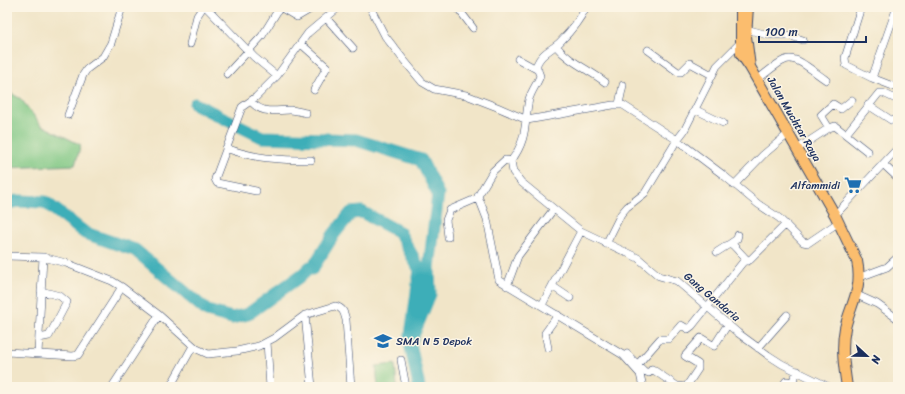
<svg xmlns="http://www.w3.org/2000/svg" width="905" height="394" viewBox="0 0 905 394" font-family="Sriracha,sans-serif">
<rect width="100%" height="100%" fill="#fcf5e5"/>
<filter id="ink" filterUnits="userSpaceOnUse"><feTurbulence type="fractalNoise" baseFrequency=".025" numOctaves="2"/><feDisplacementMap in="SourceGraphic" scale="8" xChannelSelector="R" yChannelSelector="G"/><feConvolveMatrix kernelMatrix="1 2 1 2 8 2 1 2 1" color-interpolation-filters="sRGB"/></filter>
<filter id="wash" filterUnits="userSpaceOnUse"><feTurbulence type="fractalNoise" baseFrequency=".012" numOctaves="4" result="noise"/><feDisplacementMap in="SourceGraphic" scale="16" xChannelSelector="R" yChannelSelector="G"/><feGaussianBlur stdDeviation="0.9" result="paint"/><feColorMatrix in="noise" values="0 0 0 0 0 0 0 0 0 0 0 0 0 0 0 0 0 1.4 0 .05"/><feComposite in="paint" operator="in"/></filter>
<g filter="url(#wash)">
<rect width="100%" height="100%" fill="#f1e5c8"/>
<path fill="#7dc682" stroke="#4c7a70" d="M 7,91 L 21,99 L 41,125 L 81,145 L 75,165 L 7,168 Z
M 395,364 L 397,387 L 378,387 L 376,366 Z"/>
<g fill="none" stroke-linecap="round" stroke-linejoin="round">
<path stroke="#3daeb8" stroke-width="13" d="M 195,104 L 262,137 L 356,140 L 421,160 L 438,194 L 429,268 L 430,294 L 410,343 L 419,387
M 7,203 L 18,201 L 45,202 L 85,233 L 135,250 L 207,311 L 232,318 L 248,314 L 303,274 L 310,267 L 312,269 L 334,234 L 351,213 L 362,212 L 399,232 L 420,270 L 410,343"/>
</g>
</g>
<g filter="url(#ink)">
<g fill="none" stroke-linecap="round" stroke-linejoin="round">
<g stroke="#3b4a6e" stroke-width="8">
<path id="minor" d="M 206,7 L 254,57 L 277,76
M 370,7 L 385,36 L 403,59 L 422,82 L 434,89 L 466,95 L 497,107 L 527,120 L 613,105 L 623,105 L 677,140 L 722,174 L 758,204 L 779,218 L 803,242 L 808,243 L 839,222
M 457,7 L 473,28
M 586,7 C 580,20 570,32 560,42 C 553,49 541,53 537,64 C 536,68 539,72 540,76 C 537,84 532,90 529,99 C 524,123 528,139 511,161 L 513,172 L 521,182 L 581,231 L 638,258 L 659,276 L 677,281 L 738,333 L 768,355 L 782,364 L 829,387
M 861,7 L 845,58 L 846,65 L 872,78 L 898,88
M 327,19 L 353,48
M 746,29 L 768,35 L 787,35 L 803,40
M 190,44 L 197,16 L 203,7
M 301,44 L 327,67 L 314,90
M 556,46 C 569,62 588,69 605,82
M 648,50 L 678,72 L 681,72 L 690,63 L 712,75
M 518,59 L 538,70
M 227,74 L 262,36 L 280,7 L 297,17 L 314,7
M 872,78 L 897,7
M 757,80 C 793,51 788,53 826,80
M 852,100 L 841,109 L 833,104 L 821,115 L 829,128 L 835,126 L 868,152
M 251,101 C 262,115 275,110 290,110 C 295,110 301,112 306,113
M 619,104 L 623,85
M 868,105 L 891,120
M 696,110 L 723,123
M 68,115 L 83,75 L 87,69 L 103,57 L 111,43 L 122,7
M 846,134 L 879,93 L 883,93 L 898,100
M 226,148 C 254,159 282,160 311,160
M 797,149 L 829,128
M 511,161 L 505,160 L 493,171 L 478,196 L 487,219 L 499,280 L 623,355 L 640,374 L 643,387
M 884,165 L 898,178
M 734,185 L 763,155 L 788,134
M 256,191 L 217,183 L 215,179 L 242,107 L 256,97 L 277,76 L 308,33 L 339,7
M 835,215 L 898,148
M 738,235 L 737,239 L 731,243 L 748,261
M 448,237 L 446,220 L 450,210 L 478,198
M 606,244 L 621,214 L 627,207 L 645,193 L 677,140 L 684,131 L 717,66 L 740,43 L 744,41
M 717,252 L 731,243
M 7,256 L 43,257 L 66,263 L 112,281 L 122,287 L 159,315 L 197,349 L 208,354 L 237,351 L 259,346 L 274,338 L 305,315 L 335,306 C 343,308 344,312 346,320 L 351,387
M 860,277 L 887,267 L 898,257
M 507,286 L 518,256 L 553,210
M 552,286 L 570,298
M 857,295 L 877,304 L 898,319
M 542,305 L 581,231
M 305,315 L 312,387
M 39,338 L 49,336 L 67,302 L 60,296 L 41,291
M 267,342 L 270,387
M 548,348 L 545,333 L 558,315
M 758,348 L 787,315
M 7,352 L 73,356 L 78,355 L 122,287
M 38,354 L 43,257
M 627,354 L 644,371 L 649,373 L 652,369 L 677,386 L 686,387 L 698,369 L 698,364 L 685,356 L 701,338 L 714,346 L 728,324
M 401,360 L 406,387
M 638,364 L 660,339 L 669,339 L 681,325 L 688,329 L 692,326 L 743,262 L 750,260 L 786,224
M 112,387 L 159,315
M 170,387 L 193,346
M 782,387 L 786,381 L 792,382 L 798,371"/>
</g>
<g stroke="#3b4a6e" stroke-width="12">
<path id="highway" d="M 741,7 L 741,54 L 750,67 L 835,215 L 857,261 C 863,289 851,303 845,328 C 841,348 844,367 847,387
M 748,7 L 746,36 L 750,67"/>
</g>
<use href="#minor" stroke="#fff" stroke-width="7"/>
<use href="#highway" stroke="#fbbd6e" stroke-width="10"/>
</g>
</g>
<defs>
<g id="supermarket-bare" transform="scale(1.38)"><path d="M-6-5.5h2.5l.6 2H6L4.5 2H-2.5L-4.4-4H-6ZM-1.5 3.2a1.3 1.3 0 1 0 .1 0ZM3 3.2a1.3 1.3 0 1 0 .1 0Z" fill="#1f6fb2" stroke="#fcf5e5" stroke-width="2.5" paint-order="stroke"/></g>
<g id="school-bare" transform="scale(1.38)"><path d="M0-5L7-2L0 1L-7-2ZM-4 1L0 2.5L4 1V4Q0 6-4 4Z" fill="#1f6fb2" stroke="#fcf5e5" stroke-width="2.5" paint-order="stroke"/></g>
</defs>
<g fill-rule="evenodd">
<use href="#supermarket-bare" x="853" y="185"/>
<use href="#school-bare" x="383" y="341"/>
</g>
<g text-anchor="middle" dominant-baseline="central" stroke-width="3" stroke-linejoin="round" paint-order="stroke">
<g font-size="11" fill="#1b2f5e" stroke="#fcf5e5">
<text transform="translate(794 119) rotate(60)">Jalan Muchtar Raya</text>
<text transform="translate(712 297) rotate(40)">Gang Gandaria</text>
</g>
<g font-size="11" fill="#1b2f5e" stroke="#fcf5e5" text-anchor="end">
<text x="840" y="185">Alfammidi</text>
<text x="396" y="341" text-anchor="start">SMA N 5 Depok</text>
</g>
</g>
<rect width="905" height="394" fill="none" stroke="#fcf5e5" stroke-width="24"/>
<g transform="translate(867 356) rotate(112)" stroke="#fcf5e5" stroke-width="3" paint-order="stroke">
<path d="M0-3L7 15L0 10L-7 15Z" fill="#1b2f5e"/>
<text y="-6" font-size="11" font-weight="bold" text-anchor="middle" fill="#1b2f5e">N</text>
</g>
<path d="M759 36v6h107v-6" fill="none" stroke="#1b2f5e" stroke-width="2"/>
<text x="765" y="36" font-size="12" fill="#1b2f5e" stroke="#fcf5e5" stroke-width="3" paint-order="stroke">100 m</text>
</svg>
